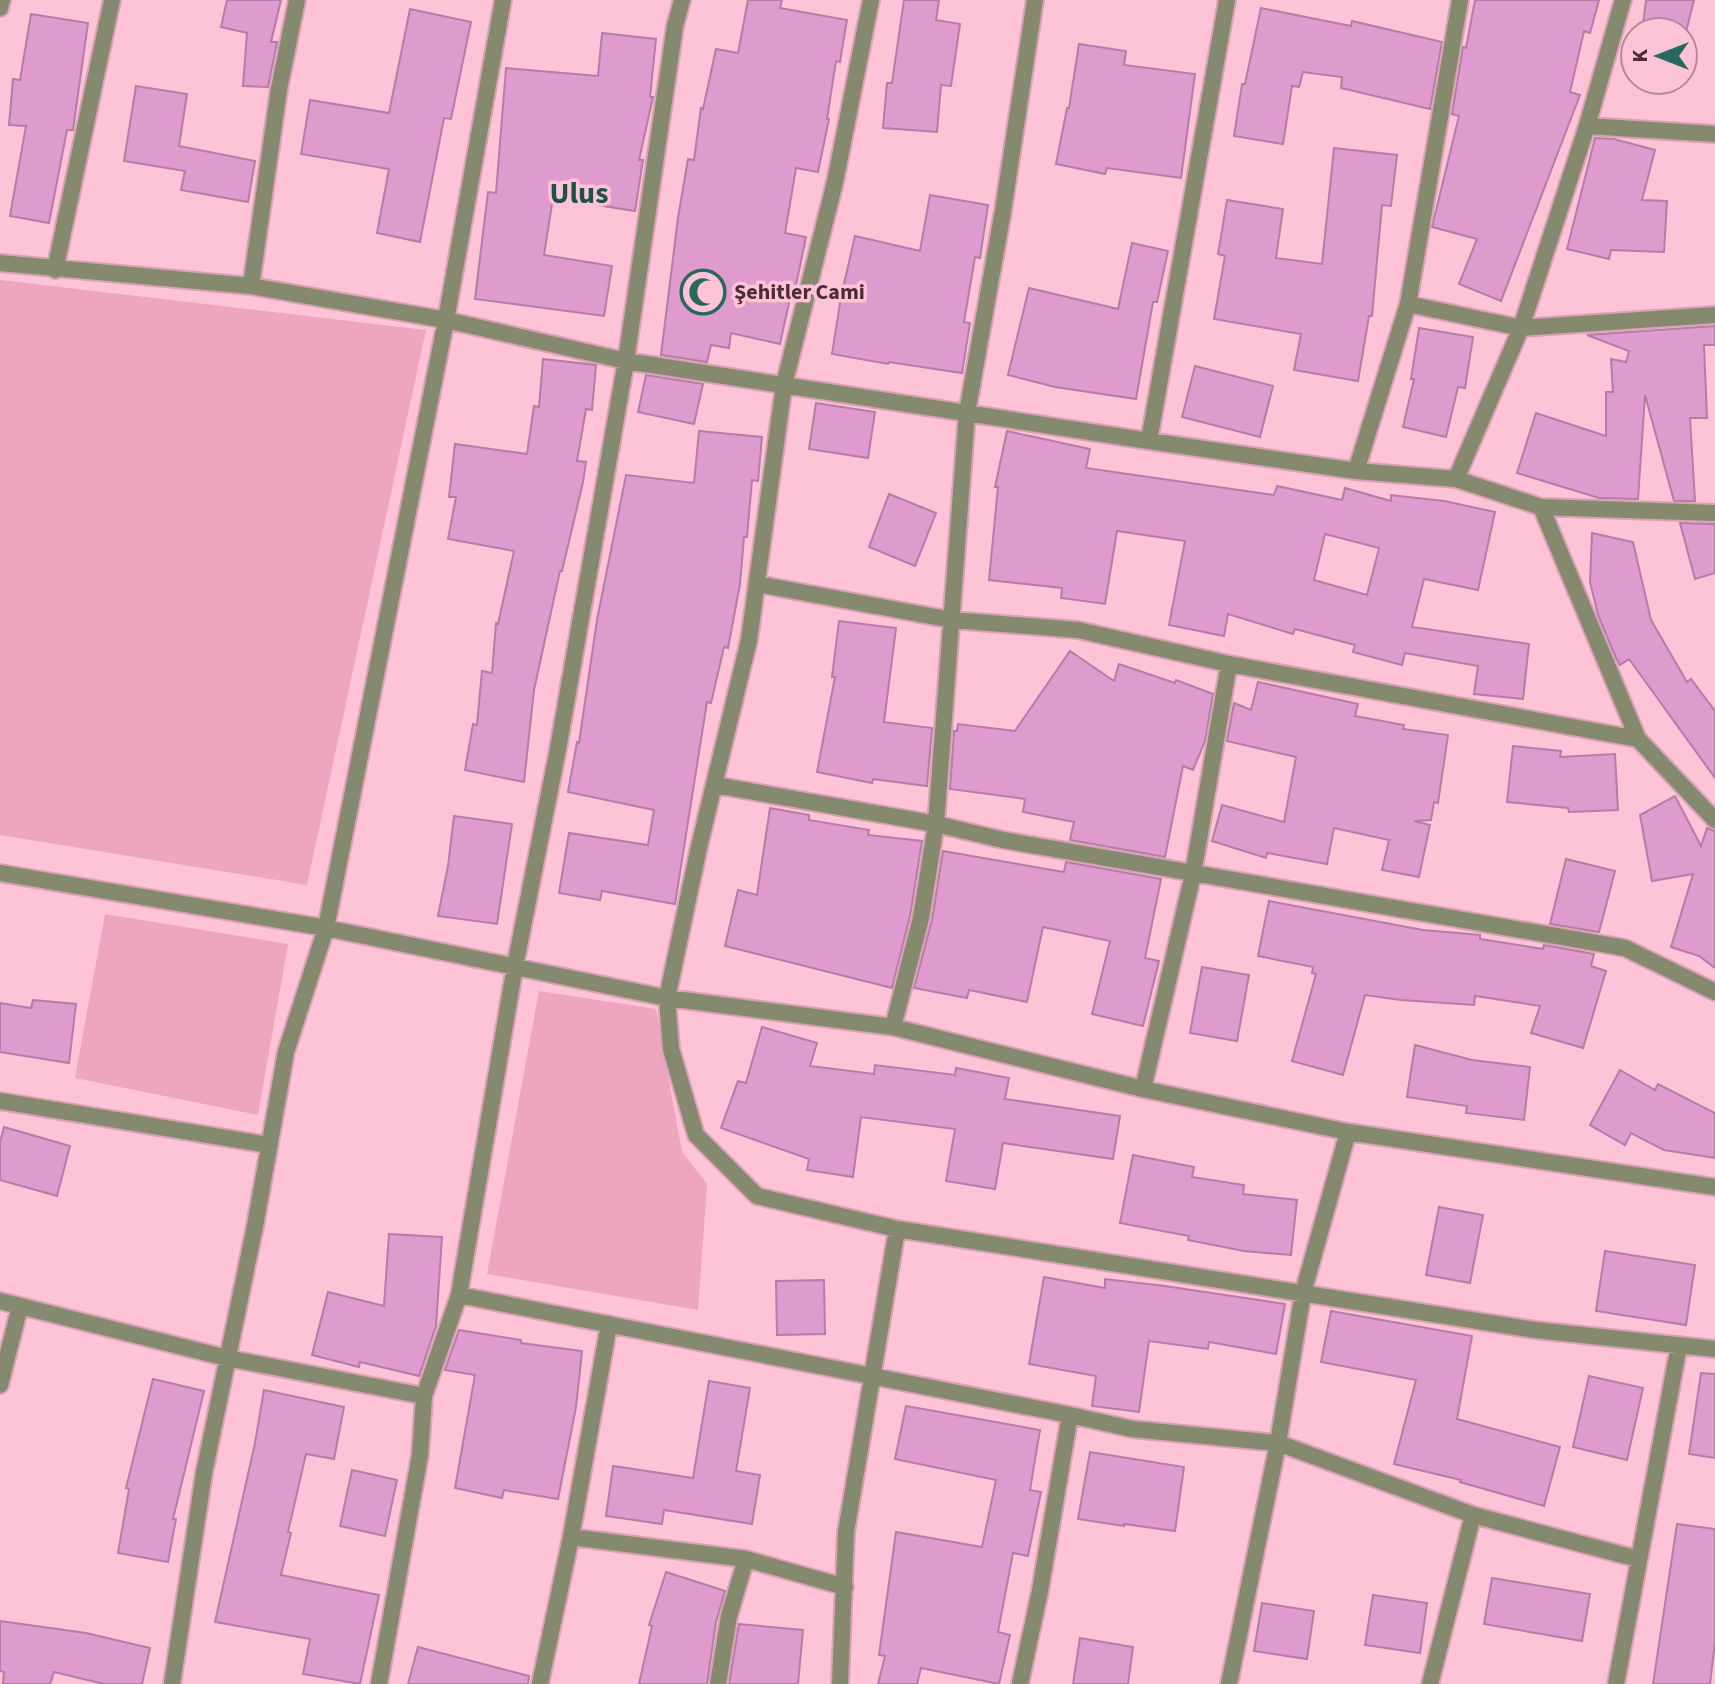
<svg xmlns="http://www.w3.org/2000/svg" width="1715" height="1684" viewBox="0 0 1715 1684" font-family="'Source Sans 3',sans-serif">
<rect width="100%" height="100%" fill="#fec3d7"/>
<path fill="#eea5c0" d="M 0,280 L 426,330 L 307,885 L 0,835 Z
M 105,914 L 288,944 L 258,1115 L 75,1078 Z
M 539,991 L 656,1009 L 682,1152 L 707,1184 L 698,1310 L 487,1274 Z"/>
<path fill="#df9bce" stroke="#b57ca7" stroke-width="2" fill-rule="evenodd" d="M 227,0 L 281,0 L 271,42 L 277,42 L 268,87 L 243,86 L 247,33 L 221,27 Z
M 748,0 L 782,0 L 780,8 L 847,20 L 840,62 L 836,61 L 827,119 L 829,119 L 818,172 L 796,168 L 785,233 L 806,237 L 795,290 L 792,289 L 780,344 L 731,333 L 729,348 L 711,345 L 707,362 L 661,355 L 678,218 L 688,159 L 694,160 L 701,108 L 703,109 L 716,49 L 738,53 Z
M 904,0 L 939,0 L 936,20 L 960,24 L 951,86 L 941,85 L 937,132 L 883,128 L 887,83 L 892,83 Z
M 1475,0 L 1599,0 L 1590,33 L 1584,31 L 1570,92 L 1580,95 L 1501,301 L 1459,284 L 1477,239 L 1432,227 L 1459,116 L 1452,114 L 1463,47 L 1466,48 Z
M 1646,0 L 1694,0 L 1686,32 L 1642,32 Z
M 1261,8 L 1351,26 L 1352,21 L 1442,42 L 1430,109 L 1341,88 L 1342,77 L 1303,72 L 1299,87 L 1292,86 L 1283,144 L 1234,136 L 1242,84 L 1245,84 Z
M 410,9 L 471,22 L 451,119 L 444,118 L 420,242 L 377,233 L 389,169 L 301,154 L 310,100 L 389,113 Z
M 31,14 L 88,23 L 73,130 L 67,130 L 49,223 L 10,216 L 26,126 L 9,125 L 13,79 L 20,80 Z
M 602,33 L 656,39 L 650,97 L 653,97 L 639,160 L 643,160 L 635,211 L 553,198 L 544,255 L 612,266 L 604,316 L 475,299 L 488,192 L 496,193 L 506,68 L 598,76 Z
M 1079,44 L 1126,51 L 1124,65 L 1195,74 L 1181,178 L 1107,168 L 1105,174 L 1056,164 L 1067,108 L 1069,108 Z
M 136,86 L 187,94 L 179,146 L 255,161 L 248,202 L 181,190 L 185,171 L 124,161 Z
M 1595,138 L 1614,139 L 1655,150 L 1642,200 L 1667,201 L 1664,252 L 1611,250 L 1609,259 L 1567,249 Z
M 1334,148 L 1397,155 L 1391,206 L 1382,205 L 1372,316 L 1369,316 L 1358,381 L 1294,370 L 1301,334 L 1214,319 L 1225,256 L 1218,254 L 1227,200 L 1283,209 L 1276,258 L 1322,264 Z
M 930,195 L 988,205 L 980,258 L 975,257 L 964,322 L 970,323 L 962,373 L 889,362 L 888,364 L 832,354 L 841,297 L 855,236 L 920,251 Z
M 1132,243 L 1168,251 L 1157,302 L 1153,302 L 1136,399 L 1055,387 L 1008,375 L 1029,288 L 1118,309 Z
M 1715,326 L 1715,345 L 1704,345 L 1707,418 L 1690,418 L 1695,501 L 1674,501 L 1645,395 L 1638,499 L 1599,498 L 1517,473 L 1536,413 L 1606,436 L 1606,392 L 1613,392 L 1611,359 L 1626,362 L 1629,351 L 1587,335 Z
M 1419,328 L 1473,337 L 1465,388 L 1458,387 L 1446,437 L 1403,427 L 1414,379 L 1411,379 Z
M 543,359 L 596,365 L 592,410 L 586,409 L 577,461 L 586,462 L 583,482 L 562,571 L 560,571 L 534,690 L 524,782 L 465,770 L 473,724 L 477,725 L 482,671 L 492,673 L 496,623 L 498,624 L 514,551 L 448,539 L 456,497 L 449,497 L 455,444 L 527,454 L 534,406 L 539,407 Z
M 1195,366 L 1273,386 L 1260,437 L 1182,417 Z
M 646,375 L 703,384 L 694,424 L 638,412 Z
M 816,403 L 875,412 L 868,458 L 809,449 Z
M 699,431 L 762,437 L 758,481 L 752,480 L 747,537 L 744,537 L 740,584 L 728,648 L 724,647 L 711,703 L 707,702 L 675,904 L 602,891 L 600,900 L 559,893 L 569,833 L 648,845 L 654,810 L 568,792 L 577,742 L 579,743 L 597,620 L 626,475 L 694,483 Z
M 1007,431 L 1090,449 L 1086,468 L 1274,495 L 1277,486 L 1342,500 L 1345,488 L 1391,501 L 1391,495 L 1444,501 L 1495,512 L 1478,590 L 1424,579 L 1412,627 L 1529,644 L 1523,699 L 1474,694 L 1478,666 L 1405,653 L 1402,665 L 1353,652 L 1355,645 L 1295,629 L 1293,634 L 1228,614 L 1224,636 L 1169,625 L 1185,541 L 1117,531 L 1105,604 L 1061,598 L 1062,588 L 989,580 L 998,487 L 995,487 ZM 1325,534 L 1379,548 L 1367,595 L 1314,580 Z
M 889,494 L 936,513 L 915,566 L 869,547 Z
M 1680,523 L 1715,524 L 1715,573 L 1695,579 Z
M 1592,533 L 1633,542 L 1651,620 L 1687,682 L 1691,679 L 1715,711 L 1715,778 L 1629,659 L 1620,665 L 1616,658 L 1598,615 L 1590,582 Z
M 839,621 L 896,628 L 884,722 L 932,728 L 927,786 L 873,779 L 872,783 L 817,772 L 835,677 L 832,677 Z
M 1070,651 L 1114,681 L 1119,664 L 1175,683 L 1176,680 L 1213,694 L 1205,741 L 1193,770 L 1183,766 L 1165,857 L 1070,840 L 1074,822 L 1023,812 L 1025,799 L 950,789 L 954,731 L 957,731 L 958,724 L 1015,731 Z
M 1258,682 L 1358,704 L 1355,716 L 1404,725 L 1403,729 L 1448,735 L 1438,803 L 1434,802 L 1431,820 L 1414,821 L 1430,825 L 1419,877 L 1382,870 L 1389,840 L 1334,828 L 1327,864 L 1267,853 L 1266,858 L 1212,841 L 1222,805 L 1284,822 L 1296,757 L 1227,741 L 1234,703 L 1251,710 Z
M 1513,746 L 1561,751 L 1560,757 L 1615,754 L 1618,810 L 1569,812 L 1568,808 L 1507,802 Z
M 1675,796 L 1701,846 L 1707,828 L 1715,831 L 1715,968 L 1699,956 L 1671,947 L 1693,874 L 1652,881 L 1640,815 Z
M 770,808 L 809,815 L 809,820 L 869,830 L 868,835 L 922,841 L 910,916 L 892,988 L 725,946 L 738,890 L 757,895 Z
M 454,816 L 512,824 L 497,924 L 438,916 L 448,866 Z
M 943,851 L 1064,872 L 1066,862 L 1161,879 L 1145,958 L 1159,961 L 1143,1026 L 1092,1014 L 1110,941 L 1043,927 L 1027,1002 L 969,990 L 967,998 L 914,988 L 932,920 Z
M 1566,859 L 1615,871 L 1599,932 L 1550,924 Z
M 1269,901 L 1423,930 L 1480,935 L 1480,939 L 1543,949 L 1544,945 L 1594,954 L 1591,966 L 1606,971 L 1583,1048 L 1531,1033 L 1540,1006 L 1475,996 L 1474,1005 L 1401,1000 L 1365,995 L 1343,1075 L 1292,1061 L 1316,974 L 1312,973 L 1313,967 L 1258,956 Z
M 1202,967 L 1249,975 L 1237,1041 L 1190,1033 Z
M 33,1000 L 76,1004 L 69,1063 L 0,1052 L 0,1003 L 31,1008 Z
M 762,1027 L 817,1043 L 810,1066 L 874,1074 L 875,1065 L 955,1075 L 956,1068 L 1009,1078 L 1005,1099 L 1120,1116 L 1113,1159 L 1003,1143 L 995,1189 L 946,1181 L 955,1129 L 861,1117 L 853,1177 L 807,1170 L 809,1159 L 721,1128 L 738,1081 L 746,1083 Z
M 1415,1045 L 1472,1060 L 1530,1067 L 1524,1120 L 1466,1113 L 1467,1106 L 1407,1097 Z
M 1620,1070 L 1655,1090 L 1658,1084 L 1715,1113 L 1715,1158 L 1664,1150 L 1631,1133 L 1625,1145 L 1590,1125 Z
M 4,1127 L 70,1146 L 57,1196 L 0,1180 L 0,1142 Z
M 1133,1155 L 1194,1167 L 1192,1177 L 1244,1185 L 1243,1194 L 1297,1200 L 1291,1255 L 1244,1251 L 1188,1240 L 1189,1236 L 1120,1223 Z
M 1439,1207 L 1483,1215 L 1470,1283 L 1426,1275 Z
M 389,1234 L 442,1237 L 436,1326 L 419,1376 L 360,1362 L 359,1367 L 312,1355 L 328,1292 L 384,1306 Z
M 1605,1251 L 1695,1265 L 1686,1325 L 1596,1311 Z
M 1044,1277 L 1105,1288 L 1105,1279 L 1165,1286 L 1285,1304 L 1276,1354 L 1209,1342 L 1208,1349 L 1149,1341 L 1139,1412 L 1092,1406 L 1096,1376 L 1029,1364 Z
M 824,1280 L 825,1334 L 777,1335 L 776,1281 Z
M 1331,1311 L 1472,1336 L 1457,1419 L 1560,1447 L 1544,1506 L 1460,1482 L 1461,1480 L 1394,1464 L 1416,1380 L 1321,1362 Z
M 459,1330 L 521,1340 L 521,1343 L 582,1351 L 576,1407 L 558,1499 L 504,1490 L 502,1498 L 455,1488 L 475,1375 L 445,1370 Z
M 1701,1373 L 1715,1374 L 1715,1458 L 1689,1454 Z
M 1589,1376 L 1643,1388 L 1627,1460 L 1573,1447 Z
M 153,1379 L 204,1391 L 173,1519 L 176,1519 L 168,1562 L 118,1553 L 129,1489 L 126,1488 Z
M 709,1381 L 750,1388 L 736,1471 L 760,1475 L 752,1524 L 664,1510 L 662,1524 L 606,1516 L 613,1466 L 693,1478 Z
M 264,1390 L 344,1407 L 334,1459 L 306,1454 L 288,1532 L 291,1533 L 281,1575 L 379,1595 L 360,1684 L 303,1674 L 310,1639 L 215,1622 L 255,1443 Z
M 906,1406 L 1040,1430 L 1030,1490 L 1041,1492 L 1028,1556 L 1013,1553 L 998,1632 L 1010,1635 L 999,1684 L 921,1668 L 917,1684 L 878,1684 L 885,1656 L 879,1655 L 896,1532 L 982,1547 L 996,1480 L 895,1459 Z
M 1090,1452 L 1184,1467 L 1175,1531 L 1124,1524 L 1124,1526 L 1078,1519 Z
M 352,1470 L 397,1480 L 385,1536 L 340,1526 Z
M 1677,1524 L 1715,1529 L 1715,1641 L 1710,1684 L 1653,1684 Z
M 666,1572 L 725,1591 L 716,1622 L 707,1684 L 639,1684 L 652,1626 L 649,1625 Z
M 1492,1578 L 1590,1594 L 1582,1641 L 1484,1624 Z
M 1373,1595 L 1427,1603 L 1420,1653 L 1365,1645 Z
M 1262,1603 L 1314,1611 L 1307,1659 L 1254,1651 Z
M 0,1621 L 86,1633 L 150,1648 L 142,1684 L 104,1684 L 54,1672 L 50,1684 L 3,1684 L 4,1672 L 0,1671 Z
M 739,1624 L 803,1630 L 798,1684 L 729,1684 Z
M 1080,1638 L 1133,1647 L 1128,1684 L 1073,1684 Z
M 418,1647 L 529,1676 L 528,1684 L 408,1684 Z"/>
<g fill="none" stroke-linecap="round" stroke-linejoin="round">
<g stroke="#d6a2b4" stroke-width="20">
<path id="minor" d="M 871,0 L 835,182 L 784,385 L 749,640 L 699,847 L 667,998 L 671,1049 L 696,1135 L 757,1196 L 897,1229 L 1535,1330 L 1715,1349
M 0,8 L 2,0
M 1587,126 L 1715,134
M 0,263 L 251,286 L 446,320 L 626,361 L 1149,441 L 1356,471 L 1456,479 L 1541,507 L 1715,513
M 55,270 L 112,0
M 251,286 L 279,89 L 297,0
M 1408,304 L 1521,328 L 1715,315
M 1149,441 L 1227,0
M 1356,471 L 1408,304 L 1460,0
M 1456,479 L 1521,328 L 1587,126 L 1623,0
M 1541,507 L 1638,739 L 1715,820
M 757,584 L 952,620 L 1078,630 L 1229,664 L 1638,739
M 715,785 L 936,824 L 1003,840 L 1625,948 L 1715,992
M 0,873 L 326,928 L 667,998 L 893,1027 L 1143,1089 L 1348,1132 L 1715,1187
M 893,1027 L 921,918 L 936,824 L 967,413 L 1003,211 L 1035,0
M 1143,1089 L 1193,874 L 1229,664
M 0,1101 L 269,1145
M 459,1295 L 1070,1415 L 1132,1429 L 1278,1443 L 1473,1515 L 1638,1559
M 0,1301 L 227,1358 L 424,1396
M 0,1385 L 20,1306
M 571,1537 L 609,1324
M 172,1684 L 204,1473 L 255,1226 L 286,1052 L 326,928 L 446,320 L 503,0
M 379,1684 L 420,1455 L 424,1396 L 459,1295 L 515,966 L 558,749 L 626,361 L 675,26 L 682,0
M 540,1684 L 571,1537 L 746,1559
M 718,1684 L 729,1616 L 746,1559 L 845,1587
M 840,1684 L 846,1532 L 897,1229
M 1020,1684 L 1040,1591 L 1070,1415
M 1229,1684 L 1278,1443 L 1303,1293 L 1348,1132
M 1430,1684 L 1473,1515
M 1616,1684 L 1679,1345"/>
</g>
<use href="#minor" stroke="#858a6e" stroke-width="16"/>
</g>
<defs>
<g id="mosque-ring" transform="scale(2.3)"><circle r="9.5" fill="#fec3d7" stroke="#276a5b" stroke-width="1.5"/><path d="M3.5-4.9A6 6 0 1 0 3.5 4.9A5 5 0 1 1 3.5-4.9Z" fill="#276a5b"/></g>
</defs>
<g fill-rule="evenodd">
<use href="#mosque-ring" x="703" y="292"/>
</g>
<g text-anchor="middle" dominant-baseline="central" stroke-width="7" stroke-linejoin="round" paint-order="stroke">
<g font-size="22" font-weight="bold" fill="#4a2d37" stroke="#fec3d7" text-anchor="start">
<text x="734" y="292">Şehitler Cami</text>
</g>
<g font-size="30" font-weight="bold" fill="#1d5347" stroke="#fec3d7">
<text x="579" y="193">Ulus</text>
</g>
</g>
<g transform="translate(1659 56) rotate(270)"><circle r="38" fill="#fec3d7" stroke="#b68797" stroke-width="2"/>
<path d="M0-6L14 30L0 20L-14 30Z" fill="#276a5b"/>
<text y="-12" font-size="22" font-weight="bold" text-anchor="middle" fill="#4a2d37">K</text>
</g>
</svg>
